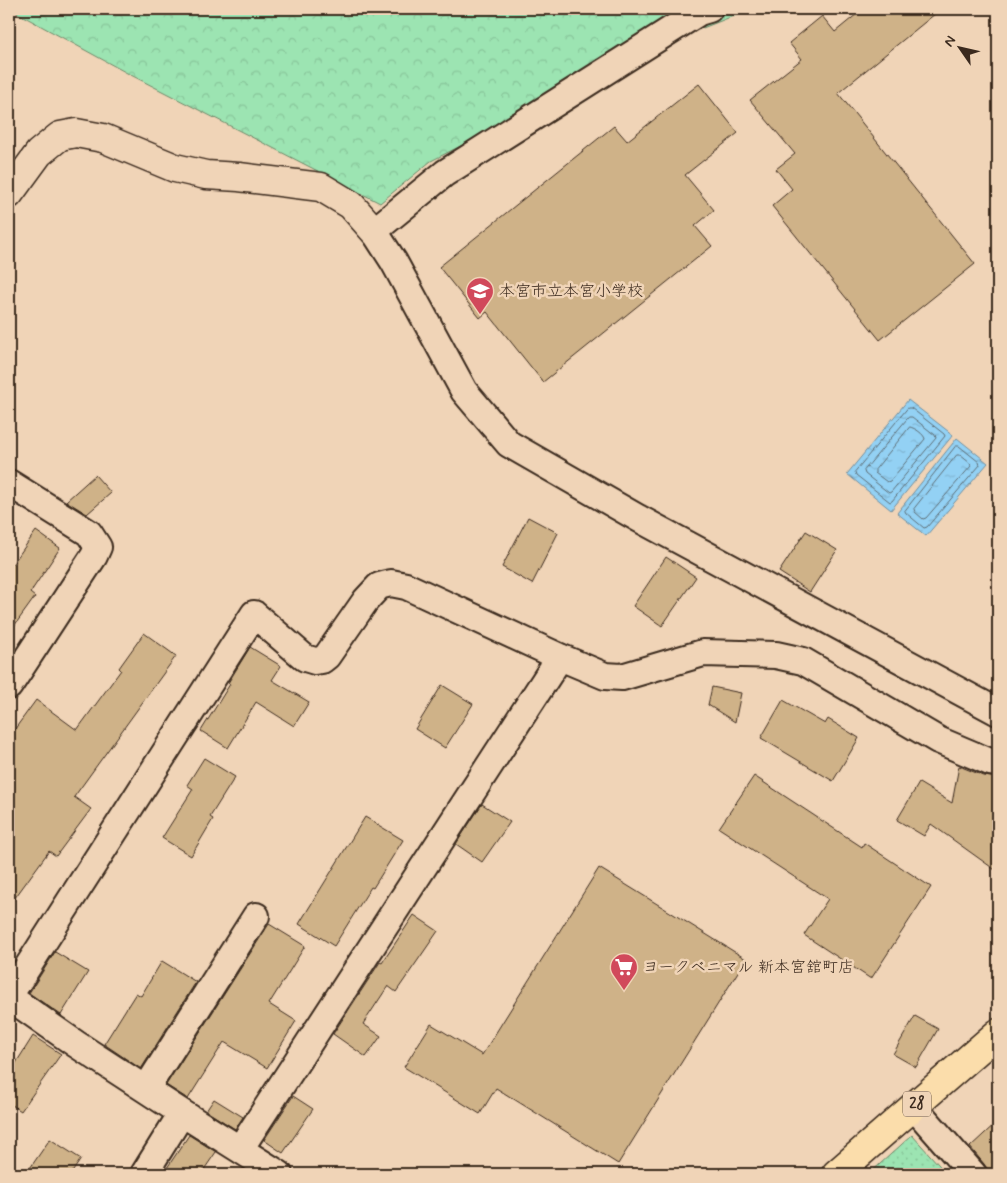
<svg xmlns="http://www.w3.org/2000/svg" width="1007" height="1183" viewBox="0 0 1007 1183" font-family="Mynerve,'Klee One',sans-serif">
<defs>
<pattern id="grass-dots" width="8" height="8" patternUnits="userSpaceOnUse" patternTransform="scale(1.25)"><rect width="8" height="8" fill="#9ce4b2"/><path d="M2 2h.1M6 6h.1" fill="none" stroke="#87c499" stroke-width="1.8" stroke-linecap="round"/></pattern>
<pattern id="forest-crowns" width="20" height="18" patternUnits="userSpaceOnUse" patternTransform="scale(1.25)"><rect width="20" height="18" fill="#9ce4b2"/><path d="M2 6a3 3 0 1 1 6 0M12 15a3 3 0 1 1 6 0" fill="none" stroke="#87c499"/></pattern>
<pattern id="water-ripples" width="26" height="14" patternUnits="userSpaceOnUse" patternTransform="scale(1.25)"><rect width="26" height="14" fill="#93d1f4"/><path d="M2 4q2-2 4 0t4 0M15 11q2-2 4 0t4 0" fill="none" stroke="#80b4d1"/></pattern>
</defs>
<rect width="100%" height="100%" fill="#f0d4b7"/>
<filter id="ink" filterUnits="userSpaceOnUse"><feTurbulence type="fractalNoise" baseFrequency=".02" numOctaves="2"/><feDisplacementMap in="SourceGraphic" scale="10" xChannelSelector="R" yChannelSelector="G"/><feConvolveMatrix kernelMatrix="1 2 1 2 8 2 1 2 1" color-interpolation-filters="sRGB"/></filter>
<g filter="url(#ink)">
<path fill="url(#grass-dots)" stroke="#6c8768" d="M 912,1135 L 947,1174 L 869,1174 Z"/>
<path fill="url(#forest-crowns)" stroke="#6c8768" d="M 10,9 L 751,9 L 657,46 L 431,161 L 380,203 L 127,73 Z"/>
<path fill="url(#water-ripples)" stroke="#708e9e" d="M 908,400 L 953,435 L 891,510 L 847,474 Z
M 957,438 L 988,463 L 926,536 L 897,513 Z"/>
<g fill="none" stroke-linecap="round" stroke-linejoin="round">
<path stroke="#5e6d74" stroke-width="1" d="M 908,408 L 911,408 L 944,434 L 945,436 L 892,501 L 890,502 L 856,475 L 855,472 Z
M 909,417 L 912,417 L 935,435 L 936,438 L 891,492 L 889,493 L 865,474 L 864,471 Z
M 910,427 C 915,428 924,434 925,439 L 890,481 L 887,482 L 875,473 L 875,470 Z
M 956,446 L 959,446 L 979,462 L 980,465 L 927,527 L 924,528 L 906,513 L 905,511 Z
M 957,455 L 960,455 L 970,463 L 971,466 L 926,518 L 923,519 L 915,512 L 914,509 Z"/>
</g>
<path fill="#cfb288" stroke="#3b2a1e" d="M 863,9 L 941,9 L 838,93 L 975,264 L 880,340 L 772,206 L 792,189 L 776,169 L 795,154 L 750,100 L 802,59 L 789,43 L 822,16 L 835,32 Z
M 699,84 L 738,133 L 685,175 L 714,210 L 695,226 L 712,246 L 543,382 L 487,312 L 480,318 L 439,267 L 614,126 L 627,141 Z
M 95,475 L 111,493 L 87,514 L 66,501 Z
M 528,517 L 558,533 L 532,584 L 502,567 Z
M 36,531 L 60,548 L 30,593 L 35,597 L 9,633 L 9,569 Z
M 806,531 L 837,550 L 810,592 L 779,572 Z
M 666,557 L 696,577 L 662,626 L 633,606 Z
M 144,633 L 176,656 L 74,797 L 91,809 L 56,856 L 49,851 L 9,906 L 9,737 L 36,700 L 77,730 L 121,670 L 119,668 Z
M 250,647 L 281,666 L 272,680 L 309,702 L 294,726 L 256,702 L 228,748 L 201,731 L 230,684 L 228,683 Z
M 442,685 L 473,704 L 445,748 L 415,729 Z
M 712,687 L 741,693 L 735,722 L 708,705 Z
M 783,700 L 825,724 L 828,719 L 859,738 L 833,781 L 761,738 Z
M 204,758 L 235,777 L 210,817 L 213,819 L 191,856 L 162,838 L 193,789 L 187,785 Z
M 959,766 L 984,776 L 998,778 L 998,872 L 931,824 L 924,836 L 897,820 L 919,783 L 952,803 Z
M 754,776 L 862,847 L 864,843 L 931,887 L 871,979 L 804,935 L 828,899 L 719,828 Z
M 482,804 L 510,822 L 482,862 L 456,844 Z
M 365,817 L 403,840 L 373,888 L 371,887 L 334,946 L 299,924 Z
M 599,868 L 746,959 L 618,1164 L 496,1088 L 480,1114 L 404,1067 L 431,1024 L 482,1055 Z
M 414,915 L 438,931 L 396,992 L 388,986 L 363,1024 L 381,1036 L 366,1057 L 333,1034 L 380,962 L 382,963 Z
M 269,924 L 305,946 L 269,1004 L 296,1021 L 267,1068 L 224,1042 L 188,1099 L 166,1085 Z
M 55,952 L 88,972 L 61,1015 L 29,993 Z
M 162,961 L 196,982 L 141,1069 L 104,1044 L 136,993 L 141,996 Z
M 915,1016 L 938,1029 L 916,1067 L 893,1054 Z
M 33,1036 L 61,1054 L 21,1111 L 9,1103 L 9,1074 Z
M 293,1096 L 313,1109 L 283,1153 L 264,1140 Z
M 214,1099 L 243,1117 L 235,1129 L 206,1111 Z
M 998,1121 L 998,1174 L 991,1174 L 984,1164 L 970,1147 Z
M 189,1135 L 216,1152 L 201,1174 L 163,1174 Z
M 50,1139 L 81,1159 L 71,1174 L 26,1174 Z"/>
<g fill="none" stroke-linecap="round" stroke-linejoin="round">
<g stroke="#3b2a1e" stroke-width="30">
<path id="street" d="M 709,9 L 699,12 L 445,173 L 374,231 L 394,262 L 464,391 L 509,444 L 638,518 L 998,712
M 9,483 L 89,533 L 98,547 L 94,556 L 9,686
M 9,996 L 254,614 L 305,658 L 315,661 L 322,660 L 327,656 L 366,600 L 379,586 L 391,583 L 406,586 L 560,657 L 605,676 L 622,677 L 703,653 L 776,655 L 803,661 L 938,740 L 990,762 L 998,763
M 9,997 L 76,1044 L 182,1113 L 279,1174
M 146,1089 L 256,916
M 914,1107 L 973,1174
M 240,1149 L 560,657
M 144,1174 L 182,1113"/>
</g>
<g stroke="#3b2a1e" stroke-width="31">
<path id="secondary" d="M 9,194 L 39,153 L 60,136 L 76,133 L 103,138 L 175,168 L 206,175 L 239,177 L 321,187 L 351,205 L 374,231"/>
</g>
<g stroke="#3b2a1e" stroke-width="31">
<path id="primary" d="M 836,1174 L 998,1033"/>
</g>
<use href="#street" stroke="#f0d4b7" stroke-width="26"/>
<use href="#secondary" stroke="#f0d4b7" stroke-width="28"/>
<use href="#primary" stroke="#fbddab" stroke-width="28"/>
</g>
</g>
<defs>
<g id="school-pin" transform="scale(1.4375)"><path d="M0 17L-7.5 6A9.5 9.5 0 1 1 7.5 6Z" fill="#d1495b" stroke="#f0d4b7"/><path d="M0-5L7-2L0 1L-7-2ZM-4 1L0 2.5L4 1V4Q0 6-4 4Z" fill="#fff"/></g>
<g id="supermarket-pin" transform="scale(1.4375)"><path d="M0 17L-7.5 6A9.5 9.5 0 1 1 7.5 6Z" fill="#d1495b" stroke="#f0d4b7"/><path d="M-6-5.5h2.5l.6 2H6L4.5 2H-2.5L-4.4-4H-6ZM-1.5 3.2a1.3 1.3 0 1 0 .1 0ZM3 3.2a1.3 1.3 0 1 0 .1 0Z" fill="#fff"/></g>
</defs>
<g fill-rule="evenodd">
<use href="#school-pin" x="480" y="291"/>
<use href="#supermarket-pin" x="624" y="967"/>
</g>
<g text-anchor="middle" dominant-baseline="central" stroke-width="5" stroke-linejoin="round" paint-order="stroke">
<rect fill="#f0d4b7" stroke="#715d4c" stroke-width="1" x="903" y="1091.5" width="28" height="25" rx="4"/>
<g font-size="15" font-weight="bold" fill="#3b2a1e">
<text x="917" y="1104">28</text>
</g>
<g font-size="16" fill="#3b2a1e" stroke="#f0d4b7" text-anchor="start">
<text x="499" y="291">本宮市立本宮小学校</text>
<text x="643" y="967">ヨークベニマル 新本宮舘町店</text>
</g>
</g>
<rect width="1007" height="1183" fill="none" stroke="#f0d4b7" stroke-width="30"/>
<rect x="15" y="15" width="977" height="1153" fill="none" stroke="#3b2a1e" stroke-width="2" filter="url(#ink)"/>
<g transform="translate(960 48) rotate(304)" stroke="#f0d4b7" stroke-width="4" paint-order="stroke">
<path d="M0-4L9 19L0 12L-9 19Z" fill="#3b2a1e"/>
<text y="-8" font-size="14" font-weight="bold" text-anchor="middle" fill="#3b2a1e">N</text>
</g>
</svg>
